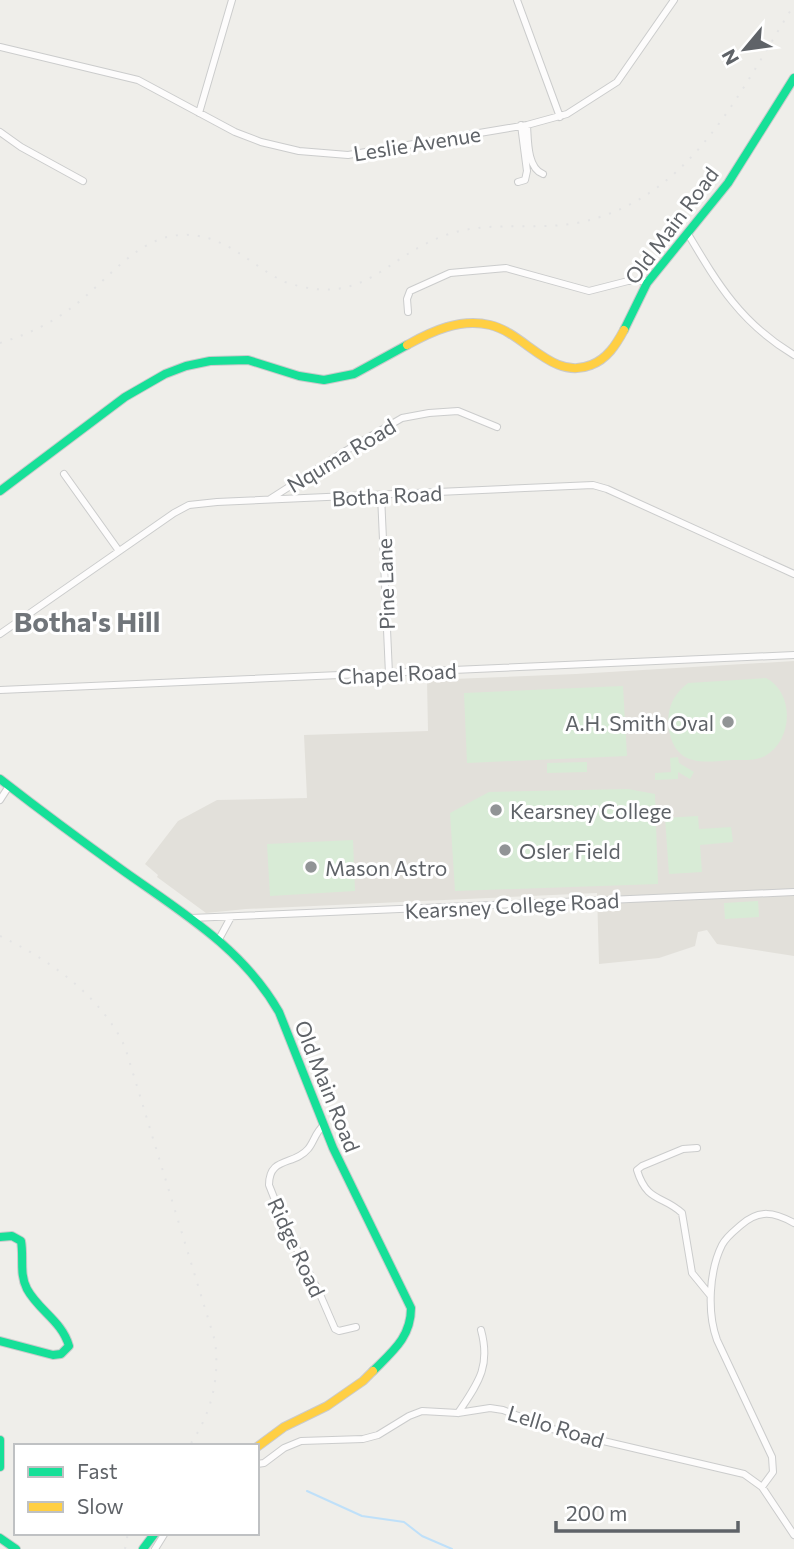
<svg xmlns="http://www.w3.org/2000/svg" width="794" height="1549" viewBox="0 0 794 1549" font-family="Commissioner,sans-serif">
<rect width="100%" height="100%" fill="#efeeea"/>
<path fill="#e2e0da" d="M 794,661 L 794,956 L 717,944 L 707,930 L 698,932 L 695,946 L 659,958 L 599,964 L 597,893 L 246,909 L 206,913 L 157,877 L 158,875 L 145,864 L 178,821 L 217,800 L 307,798 L 304,735 L 428,731 L 427,680 L 576,674 Z"/>
<path fill="#d8ebd6" d="M 766,678 C 794,692 794,740 765,756 C 756,761 742,760 733,760 C 704,762 676,768 669,730 C 666,711 672,695 688,683 Z
M 623,686 L 627,756 L 467,763 L 464,693 Z
M 678,757 L 679,763 L 694,772 L 690,779 L 678,772 L 678,779 L 655,780 L 655,773 L 671,772 L 670,758 Z
M 587,762 L 587,772 L 547,773 L 547,763 Z
M 628,789 L 655,794 L 658,884 L 455,891 L 450,813 L 489,792 Z
M 698,816 L 699,829 L 731,827 L 733,842 L 700,845 L 702,872 L 669,874 L 665,818 Z
M 353,840 L 355,891 L 270,896 L 267,844 Z
M 758,901 L 759,917 L 725,919 L 724,903 Z"/>
<g fill="none" stroke-linecap="round" stroke-linejoin="round">
<path stroke="#bfe0f9" stroke-width="2" d="M 307,1491 L 362,1516 L 404,1522 L 422,1536 L 452,1549"/>
<g stroke="#cbcccc" stroke-width="8">
<path id="street" d="M 517,0 L 560,117
M 0,47 L 138,80 L 235,132 L 261,142 L 299,151 L 348,155 L 527,125 L 567,114 L 617,82 L 674,0
M 199,113 L 232,0
M 527,125 C 528,140 527,168 543,174
M 0,132 L 21,147 L 83,181
M 518,182 L 525,180 L 527,171 L 521,125
M 688,234 C 719,286 741,323 794,355
M 408,312 L 407,299 L 410,291 L 450,273 L 506,268 L 589,291 L 628,281 L 649,281
M 64,474 L 119,551
M 381,495 L 389,674
M 270,499 L 342,453 L 402,418 L 429,413 L 458,411 L 497,427
M 0,634 L 174,513 L 189,505 L 217,502 L 593,485 L 607,489 L 794,574
M 0,690 L 794,655
M 0,800 L 9,786
M 191,918 L 794,892
M 218,941 L 231,917
M 323,1126 C 315,1133 314,1142 308,1149 C 294,1166 269,1156 269,1185 L 286,1228 L 319,1292 L 335,1329 L 339,1331 L 356,1327
M 697,1148 L 683,1149 L 642,1166 L 637,1170 C 647,1203 663,1195 682,1213 L 692,1273 L 710,1295
M 458,1413 C 478,1383 491,1367 481,1330
M 257,1464 L 264,1463 L 284,1448 L 301,1441 L 363,1439 L 378,1435 L 409,1416 L 422,1411 L 458,1413 L 490,1408 L 503,1410 L 552,1429 L 744,1474 L 762,1487 L 794,1535
M 762,1487 L 773,1472 L 772,1457 L 717,1340 C 707,1313 709,1271 722,1245 C 726,1237 734,1231 741,1225 C 759,1209 774,1212 794,1223
M 155,1549 L 165,1533"/>
</g>
<g stroke="#cacacb" stroke-width="10">
<path id="fast" d="M 624,330 L 647,283 L 728,183 L 794,78
M 0,491 L 125,397 L 165,374 L 186,366 L 210,361 L 248,360 L 299,376 L 324,380 L 354,374 L 407,345
M 0,779 C 41,811 83,842 125,872 C 183,913 243,949 279,1012 L 333,1148 L 411,1308 C 411,1337 393,1351 373,1371
M 0,1237 L 12,1236 L 21,1241 C 24,1257 19,1274 27,1289 C 39,1311 62,1321 69,1346 L 61,1354 L 53,1355 L 0,1341
M 0,1440 L 0,1467
M 0,1538 L 16,1549
M 143,1549 L 155,1533"/>
</g>
<g stroke="#cacacb" stroke-width="10">
<path id="slow" d="M 407,345 C 432,331 460,318 490,325 C 525,333 552,381 591,365 C 607,359 616,345 624,330
M 257,1447 L 284,1427 L 327,1406 L 363,1381 L 373,1371"/>
</g>
<use href="#street" stroke="#fdfcfc" stroke-width="6"/>
<use href="#fast" stroke="#16e098" stroke-width="8"/>
<use href="#slow" stroke="#ffcf43" stroke-width="8"/>
<path stroke="#e4e4e4" stroke-width="2" stroke-dasharray="2 9" stroke-linecap="butt" d="M 0,343 C 26,335 50,324 71,308 C 116,275 147,219 211,239 C 238,248 259,270 285,282 C 365,309 383,257 446,235 C 488,220 533,231 577,223 C 691,200 738,94 794,5
M 0,936 C 50,960 101,996 125,1047 L 215,1341 C 220,1379 211,1415 189,1446
M 125,1549 L 128,1533"/>
</g>
<g fill="#919496" stroke="#fff" stroke-width="2.5">
<circle cx="728" cy="722" r="7"/>
<circle cx="496" cy="810" r="7"/>
<circle cx="505" cy="850" r="7"/>
<circle cx="311" cy="867" r="7"/>
</g>
<g text-anchor="middle" dominant-baseline="central" stroke-width="6" stroke-linejoin="round" paint-order="stroke">
<g font-size="21" fill="#5f6368" stroke="#fff">
<text transform="translate(417 143) rotate(-9)">Leslie Avenue</text>
<text transform="translate(671 225) rotate(-53)">Old Main Road</text>
<text transform="translate(341 455) rotate(-31)">Nquma Road</text>
<text transform="translate(387 495) rotate(-3)">Botha Road</text>
<text transform="translate(385 584) rotate(-92)">Pine Lane</text>
<text transform="translate(397 673) rotate(-3)">Chapel Road</text>
<text transform="translate(512 905) rotate(-3)">Kearsney College Road</text>
<text transform="translate(328 1086) rotate(68)">Old Main Road</text>
<text transform="translate(297 1247) rotate(65)">Ridge Road</text>
<text transform="translate(556 1426) rotate(17)">Lello Road</text>
</g>
<g font-size="21" fill="#5f6368" stroke="#fff" text-anchor="start">
<text x="714" y="722" text-anchor="end">A.H. Smith Oval</text>
<text x="510" y="810">Kearsney College</text>
<text x="519" y="850">Osler Field</text>
<text x="325" y="867">Mason Astro</text>
</g>
<g font-size="28" font-weight="bold" fill="#70757a" stroke="#fff">
<text x="87" y="621">Botha's Hill</text>
</g>
</g>
<rect x="14" y="1444" width="245" height="91" fill="#ffffff" stroke="#bfc1c3" stroke-width="2"/>
<rect x="28" y="1467" width="35" height="10" fill="#16e098" stroke="#bfc1c3" stroke-width="2"/>
<text x="77" y="1479" font-size="21" fill="#5f6368">Fast</text>
<rect x="28" y="1502" width="35" height="10" fill="#ffcf43" stroke="#bfc1c3" stroke-width="2"/>
<text x="77" y="1514" font-size="21" fill="#5f6368">Slow</text>
<g transform="translate(745 49) rotate(241)" stroke="#ffffff" stroke-width="5" paint-order="stroke">
<path d="M0-5L12 26L0 18L-12 26Z" fill="#5f6368"/>
<text y="-10" font-size="19" font-weight="bold" text-anchor="middle" fill="#5f6368">N</text>
</g>
<path d="M556 1521v10h182v-10" fill="none" stroke="#5f6368" stroke-width="3.5"/>
<text x="566" y="1521" font-size="21" fill="#5f6368" stroke="#ffffff" stroke-width="5" paint-order="stroke">200 m</text>
</svg>
